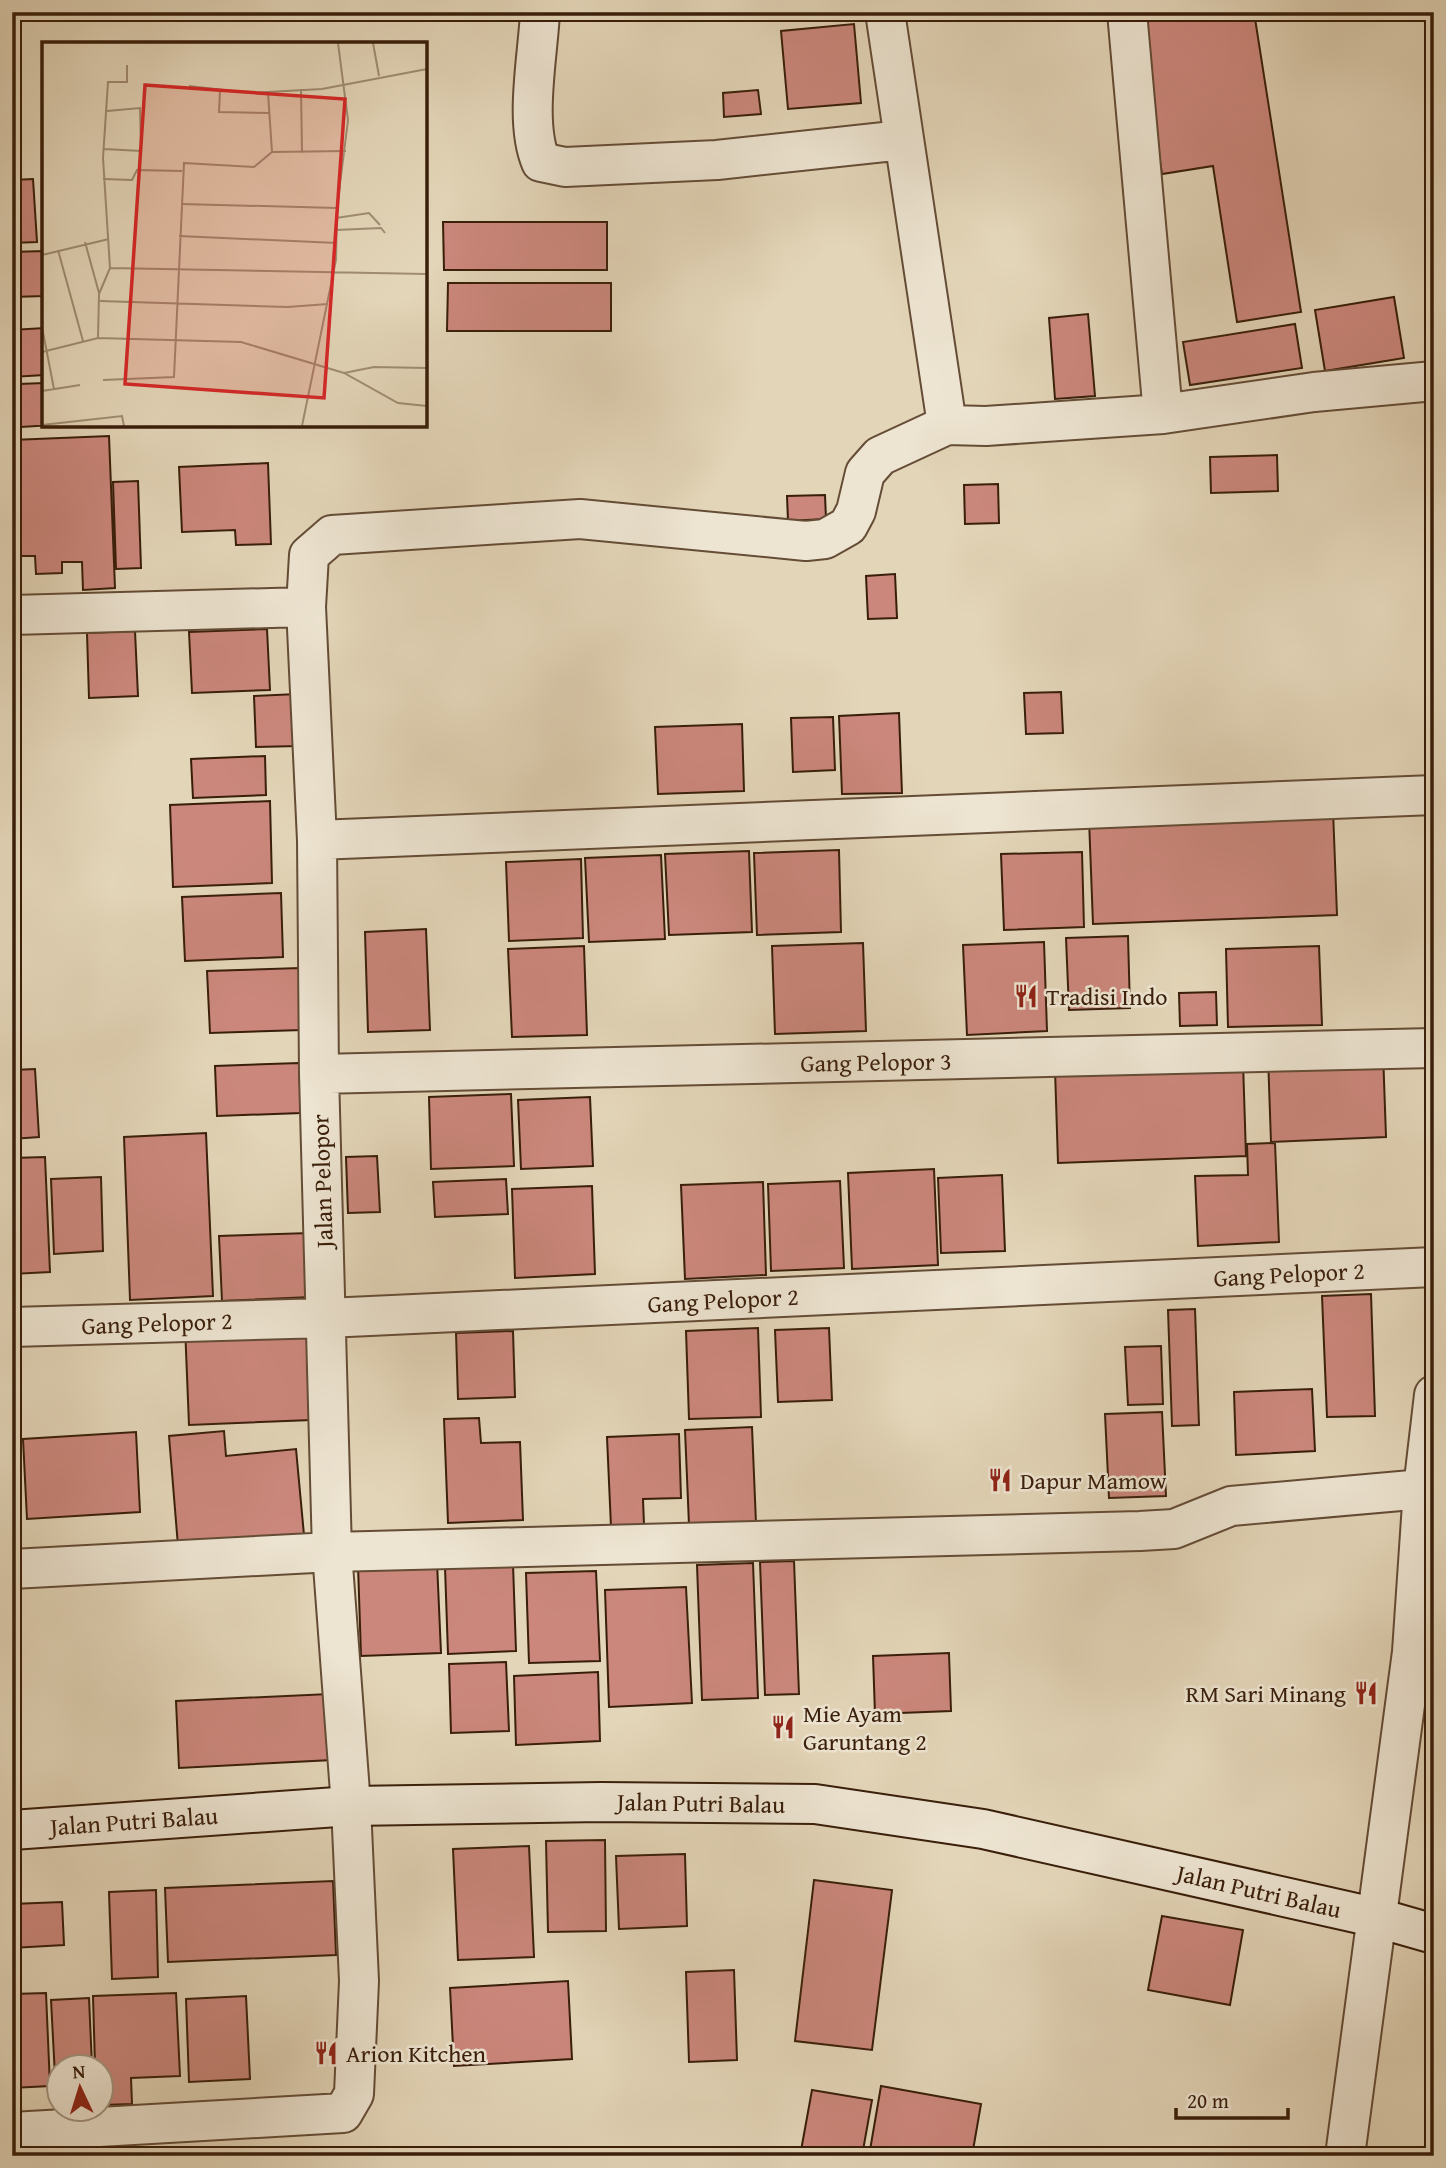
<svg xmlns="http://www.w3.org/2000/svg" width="1446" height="2168" viewBox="0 0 1446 2168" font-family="'Gentium Book Plus',serif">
<rect width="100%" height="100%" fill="#e3d5b8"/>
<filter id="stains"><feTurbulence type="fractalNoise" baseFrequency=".00286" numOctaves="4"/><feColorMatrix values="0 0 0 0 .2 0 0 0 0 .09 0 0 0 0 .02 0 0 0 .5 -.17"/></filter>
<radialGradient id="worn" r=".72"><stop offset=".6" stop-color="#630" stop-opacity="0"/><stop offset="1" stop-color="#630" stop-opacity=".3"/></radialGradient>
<path fill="#cb877c" stroke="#391e0a" stroke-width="2" d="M 1171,12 L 1254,12 L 1301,312 L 1237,322 L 1213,166 L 1162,174 L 1137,18 Z
M 854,24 L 861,103 L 788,109 L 781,31 Z
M 758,90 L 761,114 L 724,117 L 723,93 Z
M 33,179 L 37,242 L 12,243 L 12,180 Z
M 443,222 L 607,222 L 607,270 L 444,270 Z
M 44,251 L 44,296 L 12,297 L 12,252 Z
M 448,283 L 611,283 L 611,331 L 447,331 Z
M 1394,297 L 1404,358 L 1325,371 L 1315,310 Z
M 1088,314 L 1095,396 L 1055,399 L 1049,318 Z
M 1295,324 L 1302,368 L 1190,385 L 1183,342 Z
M 44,328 L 44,375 L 12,377 L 12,330 Z
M 44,383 L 44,425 L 53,425 L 21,427 L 19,384 Z
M 109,436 L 115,588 L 83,590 L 82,562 L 62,562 L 62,573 L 36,574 L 35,556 L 16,556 L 12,440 Z
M 1277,455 L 1278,491 L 1211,493 L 1210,457 Z
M 268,463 L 271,544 L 236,545 L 235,530 L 182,532 L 179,467 Z
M 138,481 L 141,568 L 116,569 L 113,482 Z
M 998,484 L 999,523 L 965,524 L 964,485 Z
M 825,495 L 826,519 L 788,521 L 787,496 Z
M 895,574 L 897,618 L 868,619 L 866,576 Z
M 267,629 L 270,690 L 192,693 L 189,632 Z
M 135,631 L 138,696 L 89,698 L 87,633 Z
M 1061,692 L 1063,733 L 1026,734 L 1024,693 Z
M 297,694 L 299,746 L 256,747 L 254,696 Z
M 899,713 L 902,793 L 842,794 L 839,716 Z
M 833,717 L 835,770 L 793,772 L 791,718 Z
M 742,724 L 744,791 L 658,794 L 655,727 Z
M 265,756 L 266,795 L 193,798 L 191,759 Z
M 270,801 L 272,883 L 173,887 L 170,805 Z
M 1333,810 L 1337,915 L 1093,924 L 1089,819 Z
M 839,850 L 841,932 L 757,935 L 754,853 Z
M 749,851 L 752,932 L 669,935 L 665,854 Z
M 1082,852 L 1084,927 L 1004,930 L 1001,854 Z
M 661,855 L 665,939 L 589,942 L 585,858 Z
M 581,859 L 583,938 L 509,941 L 506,862 Z
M 281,893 L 283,957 L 185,961 L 182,897 Z
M 426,929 L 430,1030 L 368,1032 L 365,932 Z
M 1128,936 L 1130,1008 L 1069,1010 L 1066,938 Z
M 1044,942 L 1047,1031 L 967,1035 L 963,945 Z
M 863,943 L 866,1031 L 775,1034 L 772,946 Z
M 584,946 L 587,1035 L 512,1037 L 508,949 Z
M 1319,946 L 1322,1025 L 1228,1027 L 1226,949 Z
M 300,968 L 302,1030 L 210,1033 L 207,971 Z
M 1216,992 L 1217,1025 L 1180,1026 L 1179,993 Z
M 1383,1052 L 1386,1137 L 1271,1142 L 1268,1056 Z
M 1243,1062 L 1246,1156 L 1058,1163 L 1055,1069 Z
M 299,1063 L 301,1113 L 217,1116 L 215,1066 Z
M 35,1069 L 39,1137 L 12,1139 L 12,1070 Z
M 511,1094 L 514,1166 L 431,1169 L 429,1097 Z
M 590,1097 L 593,1166 L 521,1169 L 518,1100 Z
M 206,1133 L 213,1296 L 130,1300 L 124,1137 Z
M 1275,1143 L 1279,1242 L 1198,1246 L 1195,1176 L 1248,1175 L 1247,1144 Z
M 377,1156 L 380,1212 L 348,1213 L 346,1157 Z
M 45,1157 L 50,1272 L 12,1274 L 12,1158 Z
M 934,1169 L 938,1265 L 852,1269 L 848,1173 Z
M 1002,1175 L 1005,1251 L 941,1253 L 938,1178 Z
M 101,1177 L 103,1251 L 54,1254 L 51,1179 Z
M 506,1179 L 508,1214 L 435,1217 L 433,1182 Z
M 840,1181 L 844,1268 L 771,1271 L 768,1184 Z
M 763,1182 L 766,1275 L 685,1279 L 681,1185 Z
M 592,1186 L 595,1274 L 515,1278 L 512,1189 Z
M 310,1233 L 312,1297 L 222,1301 L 219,1236 Z
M 1371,1294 L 1375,1416 L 1327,1417 L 1322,1296 Z
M 1195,1309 L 1199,1425 L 1172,1426 L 1168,1310 Z
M 307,1321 L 311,1420 L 189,1425 L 185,1326 Z
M 758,1328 L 761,1417 L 689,1419 L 686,1331 Z
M 829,1328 L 832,1400 L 778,1402 L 775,1330 Z
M 513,1331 L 515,1397 L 458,1399 L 456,1333 Z
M 1161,1346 L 1163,1404 L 1128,1405 L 1125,1347 Z
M 1312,1389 L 1315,1451 L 1236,1455 L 1234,1392 Z
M 1162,1412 L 1166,1496 L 1109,1498 L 1105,1414 Z
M 479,1418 L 481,1443 L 520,1442 L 523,1520 L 448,1523 L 444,1419 Z
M 752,1427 L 756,1523 L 689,1525 L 685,1430 Z
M 224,1431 L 226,1456 L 296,1449 L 304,1535 L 178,1546 L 169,1436 Z
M 136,1432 L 140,1512 L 27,1519 L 23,1439 Z
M 679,1434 L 681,1498 L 643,1499 L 644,1525 L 611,1527 L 607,1437 Z
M 794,1561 L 799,1694 L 765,1695 L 760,1562 Z
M 437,1562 L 441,1653 L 361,1656 L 358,1565 Z
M 753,1563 L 758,1698 L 702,1700 L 697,1565 Z
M 513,1564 L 516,1651 L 448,1654 L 445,1567 Z
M 596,1571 L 600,1661 L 529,1663 L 526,1573 Z
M 686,1587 L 692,1703 L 609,1707 L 605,1590 Z
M 949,1653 L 951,1711 L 875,1714 L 873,1656 Z
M 506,1662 L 509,1731 L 451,1733 L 449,1664 Z
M 598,1672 L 600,1741 L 516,1745 L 514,1676 Z
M 329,1694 L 332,1760 L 179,1768 L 176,1701 Z
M 605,1840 L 606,1931 L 548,1932 L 546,1841 Z
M 529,1846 L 534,1957 L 458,1960 L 453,1849 Z
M 685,1854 L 687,1926 L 619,1929 L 616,1856 Z
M 814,1880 L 892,1890 L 872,2050 L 795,2041 Z
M 333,1881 L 336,1955 L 168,1962 L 165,1888 Z
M 156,1890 L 158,1977 L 112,1979 L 109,1892 Z
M 62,1902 L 64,1945 L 12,1948 L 12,1904 Z
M 1162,1916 L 1243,1930 L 1230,2005 L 1148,1990 Z
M 734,1970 L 737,2060 L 689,2062 L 686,1972 Z
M 568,1981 L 572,2059 L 454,2066 L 450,1988 Z
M 46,1993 L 50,2086 L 12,2088 L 12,1994 Z
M 176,1993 L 180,2076 L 131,2078 L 132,2104 L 102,2105 L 102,2066 L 95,2066 L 93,1996 Z
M 246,1996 L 250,2079 L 189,2082 L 186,1999 Z
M 89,1998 L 92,2066 L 60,2066 L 60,2075 L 55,2076 L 51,2000 Z
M 881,2086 L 981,2104 L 972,2156 L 869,2156 Z
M 812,2090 L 872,2100 L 862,2156 L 800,2156 Z
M 79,2144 L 80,2156 L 12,2156 L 12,2152 Z"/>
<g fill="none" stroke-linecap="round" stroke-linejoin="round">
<g stroke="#644c36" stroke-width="42">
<path id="minor" d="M 540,12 C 538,56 524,122 541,162 L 565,167 L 717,160 L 903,140
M 885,12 L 947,425
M 1127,12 L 1163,414
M 12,615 L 306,607
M 317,840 L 1434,795
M 319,1074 L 1434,1048
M 12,1327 L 327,1318 L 1434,1267
M 12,1569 L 332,1552 L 1140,1531 L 1174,1529 L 1231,1506 L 1423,1489
M 12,2132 L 343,2113 L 354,2094 L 359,1981 L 351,1806 L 332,1552 L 319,1074 L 317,840 L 306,607 L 309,555 L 332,535 L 580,519 L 806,541 L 825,539 L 848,526 L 856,511 L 865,473 L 880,456 L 947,425 L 986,426 L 1163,414 L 1314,392 L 1434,381"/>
</g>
<g stroke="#644c36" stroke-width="42">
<path id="tertiary" d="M 1345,2156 L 1412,1652 L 1423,1489 L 1434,1395"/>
</g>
<g stroke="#391e0a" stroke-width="42">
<path id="secondary" d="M 12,1830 L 351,1806 L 601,1802 L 815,1804 L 983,1829 L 1378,1918 L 1434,1934"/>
</g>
<use href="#minor" stroke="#ede4d1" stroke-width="38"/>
<use href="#tertiary" stroke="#ede4d1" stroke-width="38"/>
<use href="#secondary" stroke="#ede4d1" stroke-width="38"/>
</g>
<defs>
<g id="restaurant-bare" transform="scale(1.89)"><path d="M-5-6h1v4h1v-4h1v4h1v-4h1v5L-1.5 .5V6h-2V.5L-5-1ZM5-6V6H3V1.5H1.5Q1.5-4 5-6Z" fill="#8f2418" stroke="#ede4d1" stroke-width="2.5" paint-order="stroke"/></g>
</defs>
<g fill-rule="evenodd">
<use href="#restaurant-bare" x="1026" y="996"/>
<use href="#restaurant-bare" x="1000" y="1480"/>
<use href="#restaurant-bare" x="1366" y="1693"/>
<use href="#restaurant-bare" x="783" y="1727"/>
<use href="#restaurant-bare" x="326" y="2053"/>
</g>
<g text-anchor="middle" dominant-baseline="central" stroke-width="5" stroke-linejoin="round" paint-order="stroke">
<g font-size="24" fill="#391e0a" stroke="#ede4d1" text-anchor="start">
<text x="1046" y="996">Tradisi Indo</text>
<text x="1020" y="1480">Dapur Mamow</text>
<text x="1346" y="1693" text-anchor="end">RM Sari Minang</text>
<text x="803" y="1713">Mie Ayam<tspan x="803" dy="28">Garuntang 2</tspan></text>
<text x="346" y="2053">Arion Kitchen</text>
</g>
<g font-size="24" fill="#391e0a" stroke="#ede4d1">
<text transform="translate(876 1062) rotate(-1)">Gang Pelopor 3</text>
<text transform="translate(322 1181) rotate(-92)">Jalan Pelopor</text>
<text transform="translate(1289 1274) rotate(-3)">Gang Pelopor 2</text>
<text transform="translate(723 1300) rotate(-3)">Gang Pelopor 2</text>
<text transform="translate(157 1323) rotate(-2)">Gang Pelopor 2</text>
<text transform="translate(701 1803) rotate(1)">Jalan Putri Balau</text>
<text transform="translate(134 1821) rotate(-4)">Jalan Putri Balau</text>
<text transform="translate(1259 1891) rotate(13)">Jalan Putri Balau</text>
</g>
</g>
<g transform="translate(42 42)">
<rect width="385" height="385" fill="#e3d5b8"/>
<path fill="none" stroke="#9f8c72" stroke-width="2" d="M 331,1 L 337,34M 147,44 L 208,51 L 280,47 L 385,27M 259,47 L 260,111M 178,48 L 177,70 L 227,71M 226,51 L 230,110M 62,107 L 99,109 L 98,66 L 65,69M 61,137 L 90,138 L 95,128 L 140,129M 139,162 L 295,166M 294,176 L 327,171 L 338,183M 294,188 L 339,186 L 343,191M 137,194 L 295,201M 43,200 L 57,251M 16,208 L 41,299M 0,213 L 67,197M 68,226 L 385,232M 58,259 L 246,265 L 286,262M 0,285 L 12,347M 56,296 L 57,252 L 68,226 L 61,116 L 66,40 L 85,40 L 85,23M 0,310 L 56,296 L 199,300 L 302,331 L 356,361 L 385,364M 302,331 L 332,325 L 385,326M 61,338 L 132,335 L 142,121 L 212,125 L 230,110 L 304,109M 0,349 L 38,343M 0,383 L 80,374 L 82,384M 260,384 L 294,218 L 295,166 L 306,78 L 296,1"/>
<path fill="#d62828" fill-opacity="0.15" stroke="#d62828" stroke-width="3.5" d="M 103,43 L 303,57 L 282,356 L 83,342 Z"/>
<rect width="385" height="385" fill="none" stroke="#391e0a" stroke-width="3.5"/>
</g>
<rect width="1446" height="2168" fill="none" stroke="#e3d5b8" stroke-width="42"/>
<rect x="14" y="14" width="1418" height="2140" fill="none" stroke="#391e0a" stroke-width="3.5"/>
<rect x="21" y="21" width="1404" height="2126" fill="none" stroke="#391e0a" stroke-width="2"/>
<g transform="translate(80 2088) rotate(356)"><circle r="33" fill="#ede4d1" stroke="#a59581" stroke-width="2"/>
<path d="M0-5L12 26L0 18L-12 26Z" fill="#8f2418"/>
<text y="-10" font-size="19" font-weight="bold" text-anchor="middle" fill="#391e0a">N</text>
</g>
<path d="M1176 2108v10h112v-10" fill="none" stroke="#391e0a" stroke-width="3.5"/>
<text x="1187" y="2108" font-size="21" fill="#391e0a" stroke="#ede4d1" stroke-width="5" paint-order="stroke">20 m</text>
<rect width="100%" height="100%" filter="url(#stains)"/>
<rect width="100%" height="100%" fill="url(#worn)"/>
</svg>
